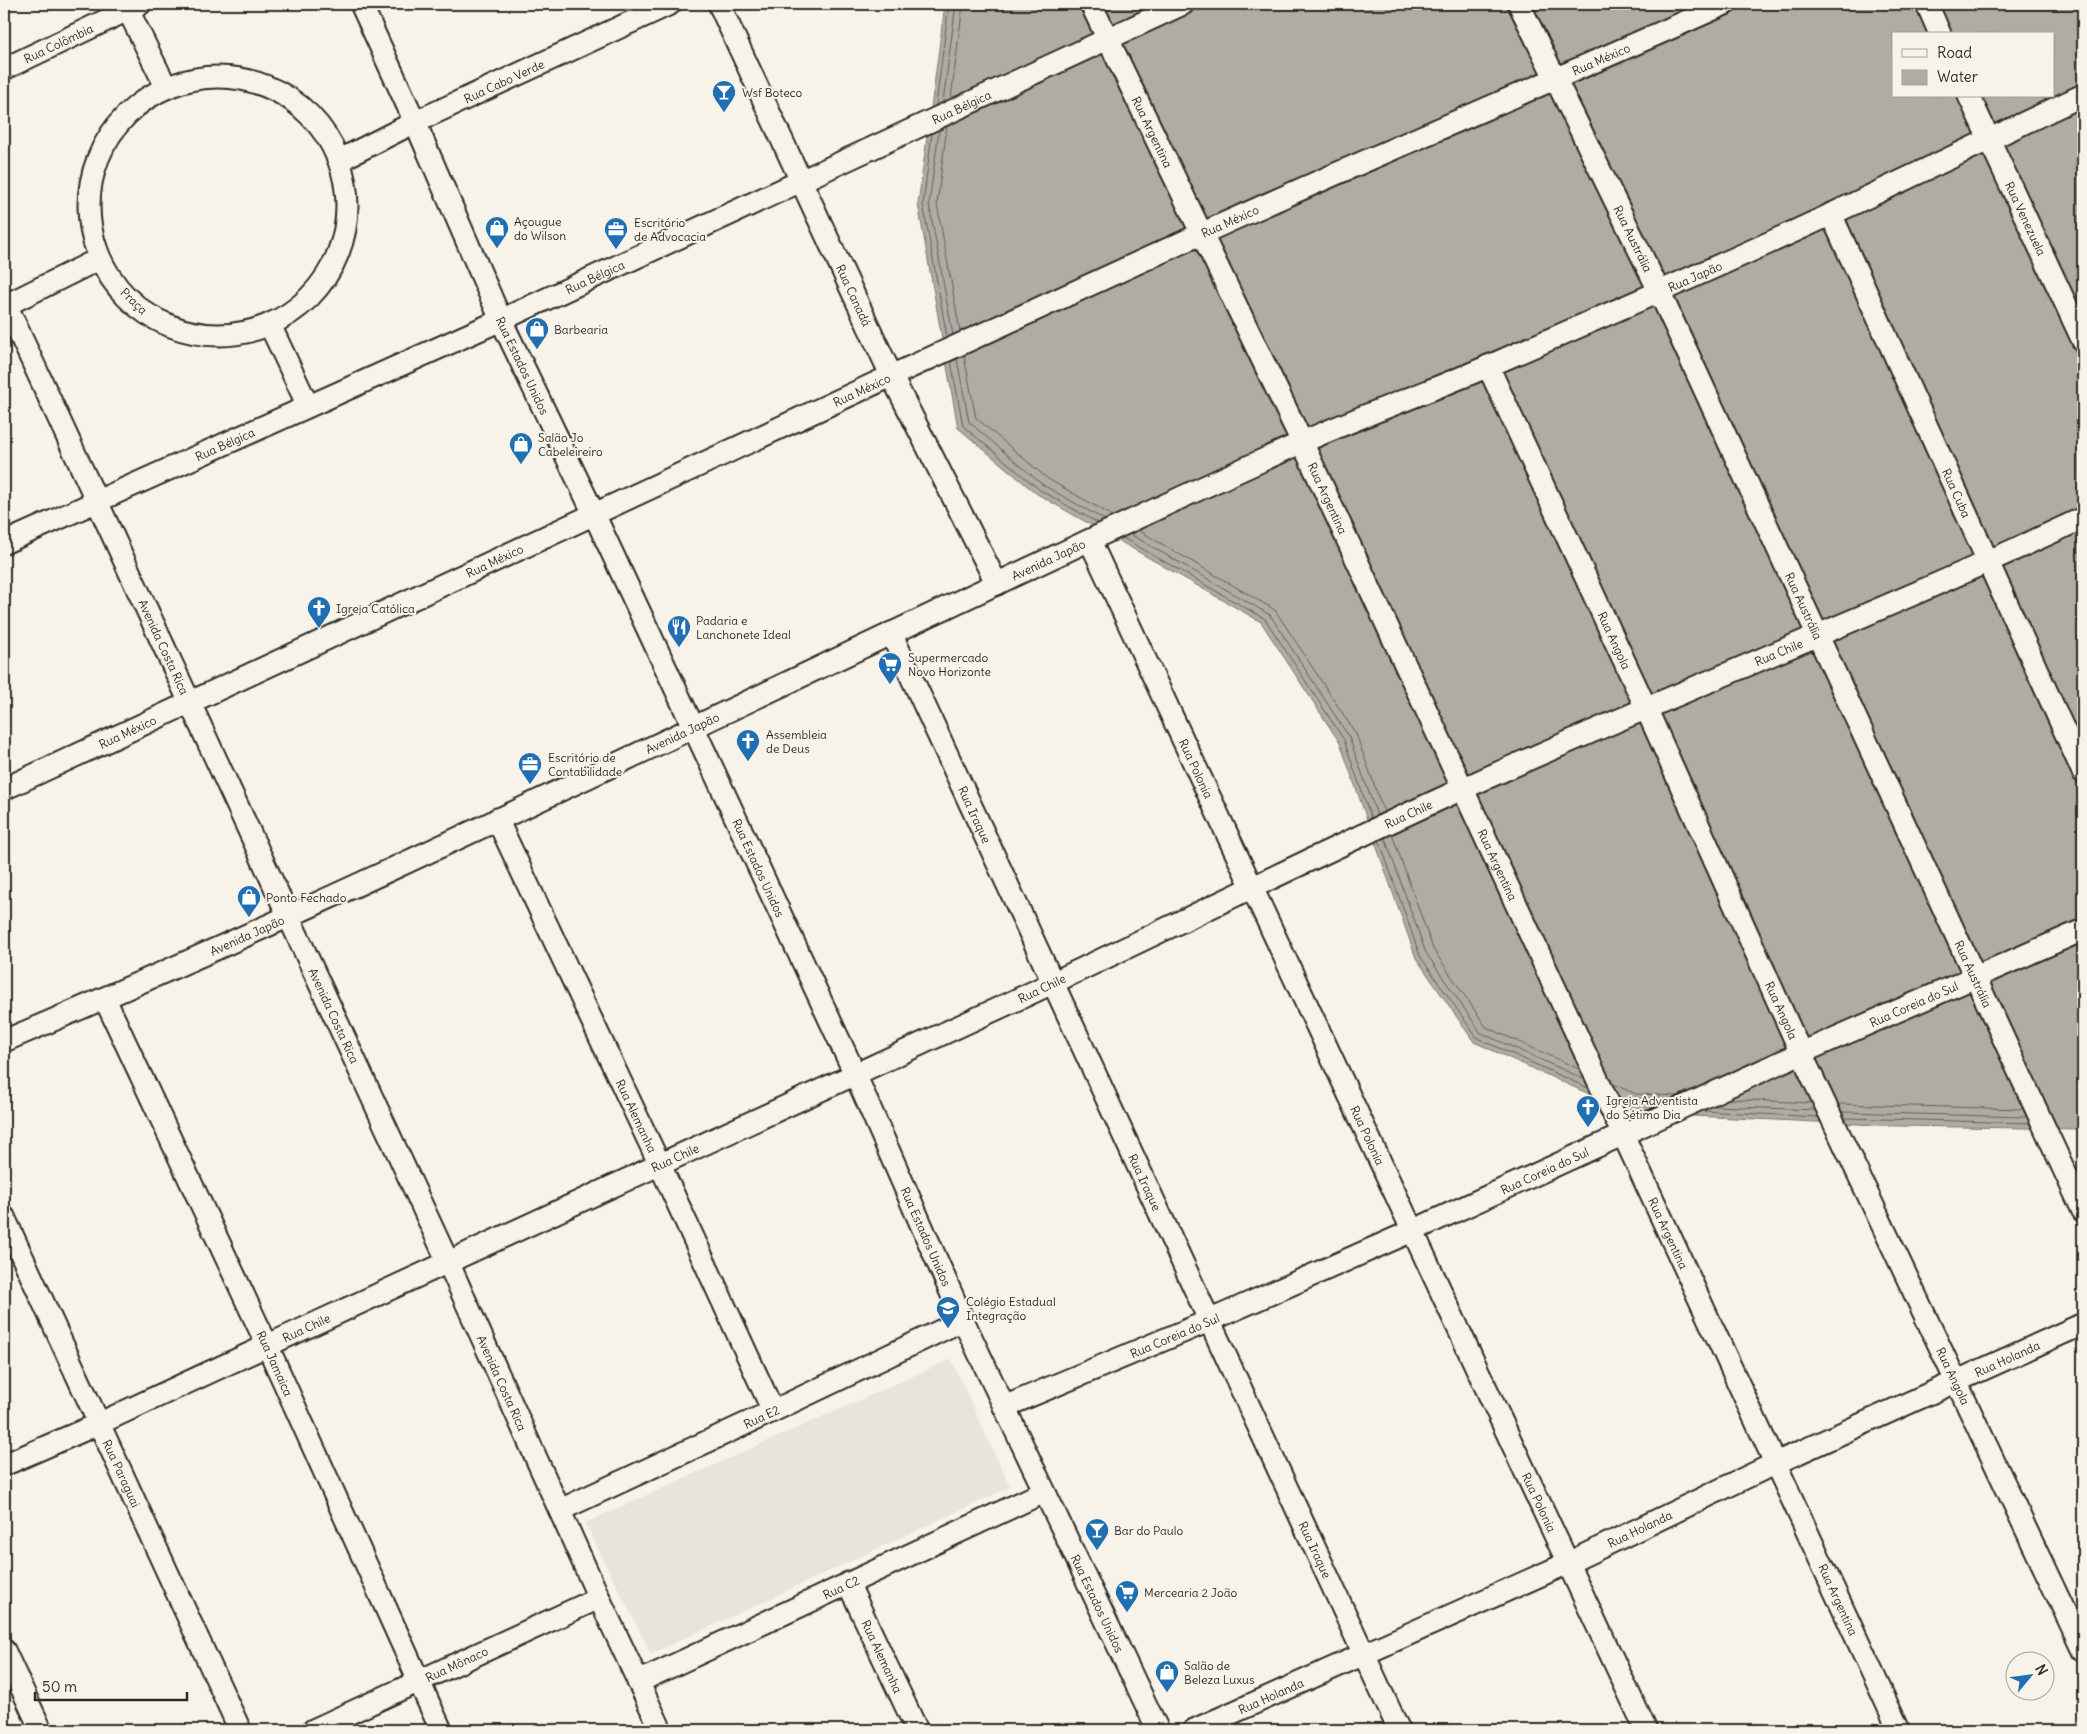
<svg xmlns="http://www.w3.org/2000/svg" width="2087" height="1734" viewBox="0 0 2087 1734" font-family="Delius,sans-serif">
<rect width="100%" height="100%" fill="#f7f3e8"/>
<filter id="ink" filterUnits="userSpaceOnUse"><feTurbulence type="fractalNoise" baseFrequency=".02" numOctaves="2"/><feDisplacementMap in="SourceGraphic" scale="10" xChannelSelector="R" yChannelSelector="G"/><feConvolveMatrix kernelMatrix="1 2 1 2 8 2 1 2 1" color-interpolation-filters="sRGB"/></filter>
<g filter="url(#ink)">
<path fill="#e8e4da" d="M 951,1359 L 1010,1487 L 651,1654 L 585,1523 Z"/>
<path fill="#afaca4" stroke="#7a7874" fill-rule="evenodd" d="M 945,4 L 2083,4 L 2083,1129 L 1898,1126 L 1631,1113 L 1474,1042 L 1416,958 L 1340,743 L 1261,622 L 1037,494 L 958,428 L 918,204 ZM 1893,34 L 2053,34 L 2053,96 L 1893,96 Z"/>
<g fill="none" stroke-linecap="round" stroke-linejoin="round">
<path stroke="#605f5b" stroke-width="1" d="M 951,98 L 963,4
M 943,102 L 956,4
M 936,105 L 949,4
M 947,126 L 937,204 L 960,331
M 939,130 L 929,204 L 953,335
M 932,133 L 923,204 L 947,337
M 964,356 L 976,418 L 1048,479 L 1113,516
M 957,359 L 969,422 L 1043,485 L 1105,520
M 951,361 L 963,426 L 1040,490 L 1098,523
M 1138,530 L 1275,610 L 1356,734 L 1384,812
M 1130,534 L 1270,615 L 1349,737 L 1377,815
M 1123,538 L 1265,619 L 1344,740 L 1371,818
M 1392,834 L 1433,949 L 1486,1027 L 1579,1069
M 1385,838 L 1426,953 L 1481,1033 L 1584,1079
M 1379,840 L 1420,956 L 1477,1038 L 1588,1088
M 1613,1084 L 1636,1094 L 1678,1096
M 1729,1099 L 1811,1103
M 1838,1104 L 2023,1109
M 1715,1106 L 1815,1110
M 1702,1111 L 1818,1117
M 1842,1112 L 2026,1117
M 1845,1118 L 2029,1123"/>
<g stroke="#2b2b2b" stroke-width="25">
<g id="minor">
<path id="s1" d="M 361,4 L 415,122 L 501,320 L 594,514 L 855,1074 L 963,1320 L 1158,1730"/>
<path id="s2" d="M 719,4 L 891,375 L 997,584"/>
<path id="s3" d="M 1091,4 L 1302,442 L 1899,1730"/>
<path id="s4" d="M 1519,4 L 1659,291 L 2083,1211"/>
<path d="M 1927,4 L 1940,34"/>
<path d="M 128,10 L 166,87"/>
<path id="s5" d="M 4,69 L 140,4"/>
<circle cx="218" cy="206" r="129"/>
<path id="s6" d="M 1969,96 L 2083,341"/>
<path id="s7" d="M 340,160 L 415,122 L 670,4"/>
<path id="s8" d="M 1831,214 L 2083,772"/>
<path id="s9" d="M 4,300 L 448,1262 L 599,1598 L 661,1730"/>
<path d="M 4,306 L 99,259"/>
<path d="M 270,325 L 308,406"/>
<path id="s10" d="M 1488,366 L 1646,708 L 1801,1053 L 2083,1650"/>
<path id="s11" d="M 1090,541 L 1646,1730"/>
<path id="s12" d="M 4,543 L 501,320 L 1183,4"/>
<path id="s13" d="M 891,633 L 1399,1730"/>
<path id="s14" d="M 4,789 C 401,605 796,418 1194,237 C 1370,157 1549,83 1725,4"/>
<path id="s15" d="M 497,819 L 659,1163 L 773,1411"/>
<path id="s16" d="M 105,999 L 267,1345 L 441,1730"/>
<path id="s17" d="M 4,1041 C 441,857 864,640 1296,445 C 1362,415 1432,391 1498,362 C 1610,313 1723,265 1834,213 C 1917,174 2000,134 2083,95"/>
<path id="s18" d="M 4,1217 L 240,1730"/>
<path id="s19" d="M 1004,1407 L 1211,1320 L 1412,1231 L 1801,1053 L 2083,930"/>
<path id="s20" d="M 4,1465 L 98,1424 C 403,1282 709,1142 1014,1001 C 1163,931 1310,858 1460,790 C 1666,696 1878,614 2083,518"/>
<path id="s21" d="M 560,1510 L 773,1411 L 963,1320"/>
<path id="s22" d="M 848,1583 L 917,1730"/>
<path d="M 4,1650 L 41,1730"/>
<path id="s23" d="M 638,1682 L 1044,1492"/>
<path id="s24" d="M 313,1730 L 599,1598"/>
<path id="s25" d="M 1194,1730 L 1568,1563 L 1776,1463 L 2083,1324"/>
</g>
</g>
<use href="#minor" stroke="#f7f3e8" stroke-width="21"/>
</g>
</g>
<defs>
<g id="bar-pin" transform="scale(1.25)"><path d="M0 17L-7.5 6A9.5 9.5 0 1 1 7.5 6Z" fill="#1f6fb2" stroke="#f7f3e8"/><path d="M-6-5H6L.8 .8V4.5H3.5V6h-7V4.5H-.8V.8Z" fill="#fff"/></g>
<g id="shop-pin" transform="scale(1.25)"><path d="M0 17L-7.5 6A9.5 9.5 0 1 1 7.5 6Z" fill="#1f6fb2" stroke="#f7f3e8"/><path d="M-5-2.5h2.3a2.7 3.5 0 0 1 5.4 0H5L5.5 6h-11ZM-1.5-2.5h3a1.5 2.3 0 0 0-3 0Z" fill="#fff"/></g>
<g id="office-pin" transform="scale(1.25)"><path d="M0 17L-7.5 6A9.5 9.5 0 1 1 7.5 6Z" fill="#1f6fb2" stroke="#f7f3e8"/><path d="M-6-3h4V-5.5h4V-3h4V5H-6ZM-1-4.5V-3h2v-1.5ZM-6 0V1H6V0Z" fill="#fff"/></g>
<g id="church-pin" transform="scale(1.25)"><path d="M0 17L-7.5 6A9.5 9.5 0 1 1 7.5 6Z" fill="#1f6fb2" stroke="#f7f3e8"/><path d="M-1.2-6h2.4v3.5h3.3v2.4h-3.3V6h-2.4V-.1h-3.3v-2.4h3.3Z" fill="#fff"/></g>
<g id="restaurant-pin" transform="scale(1.25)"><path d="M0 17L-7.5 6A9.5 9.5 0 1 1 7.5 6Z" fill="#1f6fb2" stroke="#f7f3e8"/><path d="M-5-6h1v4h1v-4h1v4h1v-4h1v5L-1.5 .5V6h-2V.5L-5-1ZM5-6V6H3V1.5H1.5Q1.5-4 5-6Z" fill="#fff"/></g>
<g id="supermarket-pin" transform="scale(1.25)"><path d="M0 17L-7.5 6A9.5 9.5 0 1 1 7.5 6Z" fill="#1f6fb2" stroke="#f7f3e8"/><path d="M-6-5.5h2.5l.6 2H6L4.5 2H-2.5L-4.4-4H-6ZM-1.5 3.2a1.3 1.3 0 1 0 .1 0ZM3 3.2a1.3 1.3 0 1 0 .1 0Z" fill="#fff"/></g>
<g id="school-pin" transform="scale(1.25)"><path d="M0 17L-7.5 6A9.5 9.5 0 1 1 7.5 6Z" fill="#1f6fb2" stroke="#f7f3e8"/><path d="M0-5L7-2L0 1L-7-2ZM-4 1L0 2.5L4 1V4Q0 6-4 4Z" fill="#fff"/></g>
</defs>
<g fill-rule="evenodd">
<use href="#bar-pin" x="724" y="92"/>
<use href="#shop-pin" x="497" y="228"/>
<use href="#office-pin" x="616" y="229"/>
<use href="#shop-pin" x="537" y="329"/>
<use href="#shop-pin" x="521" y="444"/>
<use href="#church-pin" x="319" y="608"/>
<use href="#restaurant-pin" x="679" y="627"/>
<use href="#supermarket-pin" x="890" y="664"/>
<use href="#church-pin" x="748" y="741"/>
<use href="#office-pin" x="530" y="764"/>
<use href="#shop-pin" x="249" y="897"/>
<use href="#church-pin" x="1588" y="1107"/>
<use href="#school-pin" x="948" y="1308"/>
<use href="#bar-pin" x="1097" y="1530"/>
<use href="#supermarket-pin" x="1127" y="1592"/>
<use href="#shop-pin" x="1167" y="1672"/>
</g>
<g text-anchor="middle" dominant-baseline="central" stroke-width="4" stroke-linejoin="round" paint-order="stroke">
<g font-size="12" fill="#2b2b2b" stroke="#f7f3e8">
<text stroke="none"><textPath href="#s5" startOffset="60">Rua Colômbia</textPath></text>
<text stroke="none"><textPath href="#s14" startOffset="1756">Rua México</textPath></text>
<text stroke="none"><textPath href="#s7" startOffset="182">Rua Cabo Verde</textPath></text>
<text stroke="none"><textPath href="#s12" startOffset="1052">Rua Bélgica</textPath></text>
<text stroke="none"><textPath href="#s3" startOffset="142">Rua Argentina</textPath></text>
<text stroke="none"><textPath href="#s6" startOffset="135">Rua Venezuela</textPath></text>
<text stroke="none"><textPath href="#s14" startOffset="1351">Rua México</textPath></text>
<text stroke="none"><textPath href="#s4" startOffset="261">Rua Austrália</textPath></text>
<text stroke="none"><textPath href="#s17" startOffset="1856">Rua Japão</textPath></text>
<text stroke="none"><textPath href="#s12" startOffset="648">Rua Bélgica</textPath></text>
<text stroke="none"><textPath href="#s2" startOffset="321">Rua Canadá</textPath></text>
<text transform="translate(134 301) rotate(44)">Praça</text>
<text stroke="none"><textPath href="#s1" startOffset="396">Rua Estados Unidos</textPath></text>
<text stroke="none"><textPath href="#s14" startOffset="946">Rua México</textPath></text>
<text stroke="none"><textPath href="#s12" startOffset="242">Rua Bélgica</textPath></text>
<text stroke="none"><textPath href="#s8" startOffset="306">Rua Cuba</textPath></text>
<text stroke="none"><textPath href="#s3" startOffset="548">Rua Argentina</textPath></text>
<text stroke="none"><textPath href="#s14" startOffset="541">Rua México</textPath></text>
<text stroke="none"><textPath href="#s17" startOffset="1150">Avenida Japão</textPath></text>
<text stroke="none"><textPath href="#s4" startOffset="666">Rua Austrália</textPath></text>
<text stroke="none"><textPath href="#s10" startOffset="302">Rua Angola</textPath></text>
<text stroke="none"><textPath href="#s9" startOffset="382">Avenida Costa Rica</textPath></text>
<text stroke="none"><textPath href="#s20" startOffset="1952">Rua Chile</textPath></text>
<text stroke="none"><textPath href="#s14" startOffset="136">Rua México</textPath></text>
<text stroke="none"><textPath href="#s17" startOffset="745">Avenida Japão</textPath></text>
<text stroke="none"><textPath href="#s11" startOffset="251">Rua Polonia</textPath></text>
<text stroke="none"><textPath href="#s13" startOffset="200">Rua Iraque</textPath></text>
<text stroke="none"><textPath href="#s20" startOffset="1548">Rua Chile</textPath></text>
<text stroke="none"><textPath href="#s3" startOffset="952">Rua Argentina</textPath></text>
<text stroke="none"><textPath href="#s1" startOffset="951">Rua Estados Unidos</textPath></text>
<text stroke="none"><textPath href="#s17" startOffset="265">Avenida Japão</textPath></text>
<text stroke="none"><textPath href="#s4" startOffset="1071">Rua Austrália</textPath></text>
<text stroke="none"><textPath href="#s20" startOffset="1142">Rua Chile</textPath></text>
<text stroke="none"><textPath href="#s19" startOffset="995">Rua Coreia do Sul</textPath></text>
<text stroke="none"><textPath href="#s10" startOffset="708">Rua Angola</textPath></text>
<text stroke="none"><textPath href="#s9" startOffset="788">Avenida Costa Rica</textPath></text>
<text stroke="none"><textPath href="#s15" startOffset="328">Rua Alemanha</textPath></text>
<text stroke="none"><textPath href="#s11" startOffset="656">Rua Polonia</textPath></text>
<text stroke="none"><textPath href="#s20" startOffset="738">Rua Chile</textPath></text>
<text stroke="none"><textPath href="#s19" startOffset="590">Rua Coreia do Sul</textPath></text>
<text stroke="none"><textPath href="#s13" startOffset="605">Rua Iraque</textPath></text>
<text stroke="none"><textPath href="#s3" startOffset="1358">Rua Argentina</textPath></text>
<text stroke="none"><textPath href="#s1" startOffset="1356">Rua Estados Unidos</textPath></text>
<text stroke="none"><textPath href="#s20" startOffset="332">Rua Chile</textPath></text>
<text stroke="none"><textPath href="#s19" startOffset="185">Rua Coreia do Sul</textPath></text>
<text stroke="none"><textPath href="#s25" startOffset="894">Rua Holanda</textPath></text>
<text stroke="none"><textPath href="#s16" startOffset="402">Rua Jamaica</textPath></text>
<text stroke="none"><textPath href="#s10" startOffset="1112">Rua Angola</textPath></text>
<text stroke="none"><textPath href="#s9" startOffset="1192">Avenida Costa Rica</textPath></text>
<text stroke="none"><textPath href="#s21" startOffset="222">Rua E2</textPath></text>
<text stroke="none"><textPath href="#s18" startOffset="282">Rua Paraguai</textPath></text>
<text stroke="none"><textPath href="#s11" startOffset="1061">Rua Polonia</textPath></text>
<text stroke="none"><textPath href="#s25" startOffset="489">Rua Holanda</textPath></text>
<text stroke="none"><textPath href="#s13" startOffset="1010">Rua Iraque</textPath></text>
<text stroke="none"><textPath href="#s23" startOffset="224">Rua C2</textPath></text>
<text stroke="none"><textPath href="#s3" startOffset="1762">Rua Argentina</textPath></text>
<text stroke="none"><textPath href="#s1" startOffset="1761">Rua Estados Unidos</textPath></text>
<text stroke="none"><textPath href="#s22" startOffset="81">Rua Alemanha</textPath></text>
<text stroke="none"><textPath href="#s24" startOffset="158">Rua Mônaco</textPath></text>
<text stroke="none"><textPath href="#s25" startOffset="84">Rua Holanda</textPath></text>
</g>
<g font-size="12" fill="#2b2b2b" stroke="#f7f3e8" text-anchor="start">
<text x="742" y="92">Wsf Boteco</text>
<text x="514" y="221">Açougue<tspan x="514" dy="14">do Wilson</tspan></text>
<text x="634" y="222">Escritório<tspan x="634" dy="14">de Advocacia</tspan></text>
<text x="554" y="329">Barbearia</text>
<text x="538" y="437">Salão Jo<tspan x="538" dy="14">Cabeleireiro</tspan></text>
<text x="336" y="608">Igreja Católica</text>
<text x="696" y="620">Padaria e<tspan x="696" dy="14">Lanchonete Ideal</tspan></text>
<text x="908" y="657">Supermercado<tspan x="908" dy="14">Novo Horizonte</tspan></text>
<text x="766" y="734">Assembleia<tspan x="766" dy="14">de Deus</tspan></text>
<text x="548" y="757">Escritório de<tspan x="548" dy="14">Contabilidade</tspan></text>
<text x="266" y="897">Ponto Fechado</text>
<text x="1606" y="1100">Igreja Adventista<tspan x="1606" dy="14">do Sétimo Dia</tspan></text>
<text x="966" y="1301">Colégio Estadual<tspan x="966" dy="14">Integração</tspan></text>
<text x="1114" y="1530">Bar do Paulo</text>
<text x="1144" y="1592">Mercearia 2 João</text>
<text x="1184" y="1665">Salão de<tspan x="1184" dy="14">Beleza Luxus</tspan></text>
</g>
</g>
<rect width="2087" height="1734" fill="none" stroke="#f7f3e8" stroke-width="20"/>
<rect x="10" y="10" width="2067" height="1714" fill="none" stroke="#2b2b2b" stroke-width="2" filter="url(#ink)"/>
<rect x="1892" y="32" width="162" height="65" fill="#f7f3e8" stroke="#a5a39c"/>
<rect x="1902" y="49" width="25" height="8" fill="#f7f3e8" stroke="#a5a39c"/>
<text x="1937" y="58" font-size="15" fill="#2b2b2b">Road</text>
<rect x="1902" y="70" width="25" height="15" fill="#afaca4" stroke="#a5a39c"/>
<text x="1937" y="82" font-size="15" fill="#2b2b2b">Water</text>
<g transform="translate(2030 1676) rotate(61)"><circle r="24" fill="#f7f3e8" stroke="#a5a39c"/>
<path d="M0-4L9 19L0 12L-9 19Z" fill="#1f6fb2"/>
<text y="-8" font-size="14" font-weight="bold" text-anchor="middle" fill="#2b2b2b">N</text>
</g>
<path d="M35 1692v8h152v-8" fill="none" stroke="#2b2b2b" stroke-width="2.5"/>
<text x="42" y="1692" font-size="15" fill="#2b2b2b" stroke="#f7f3e8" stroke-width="4" paint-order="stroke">50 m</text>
</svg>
